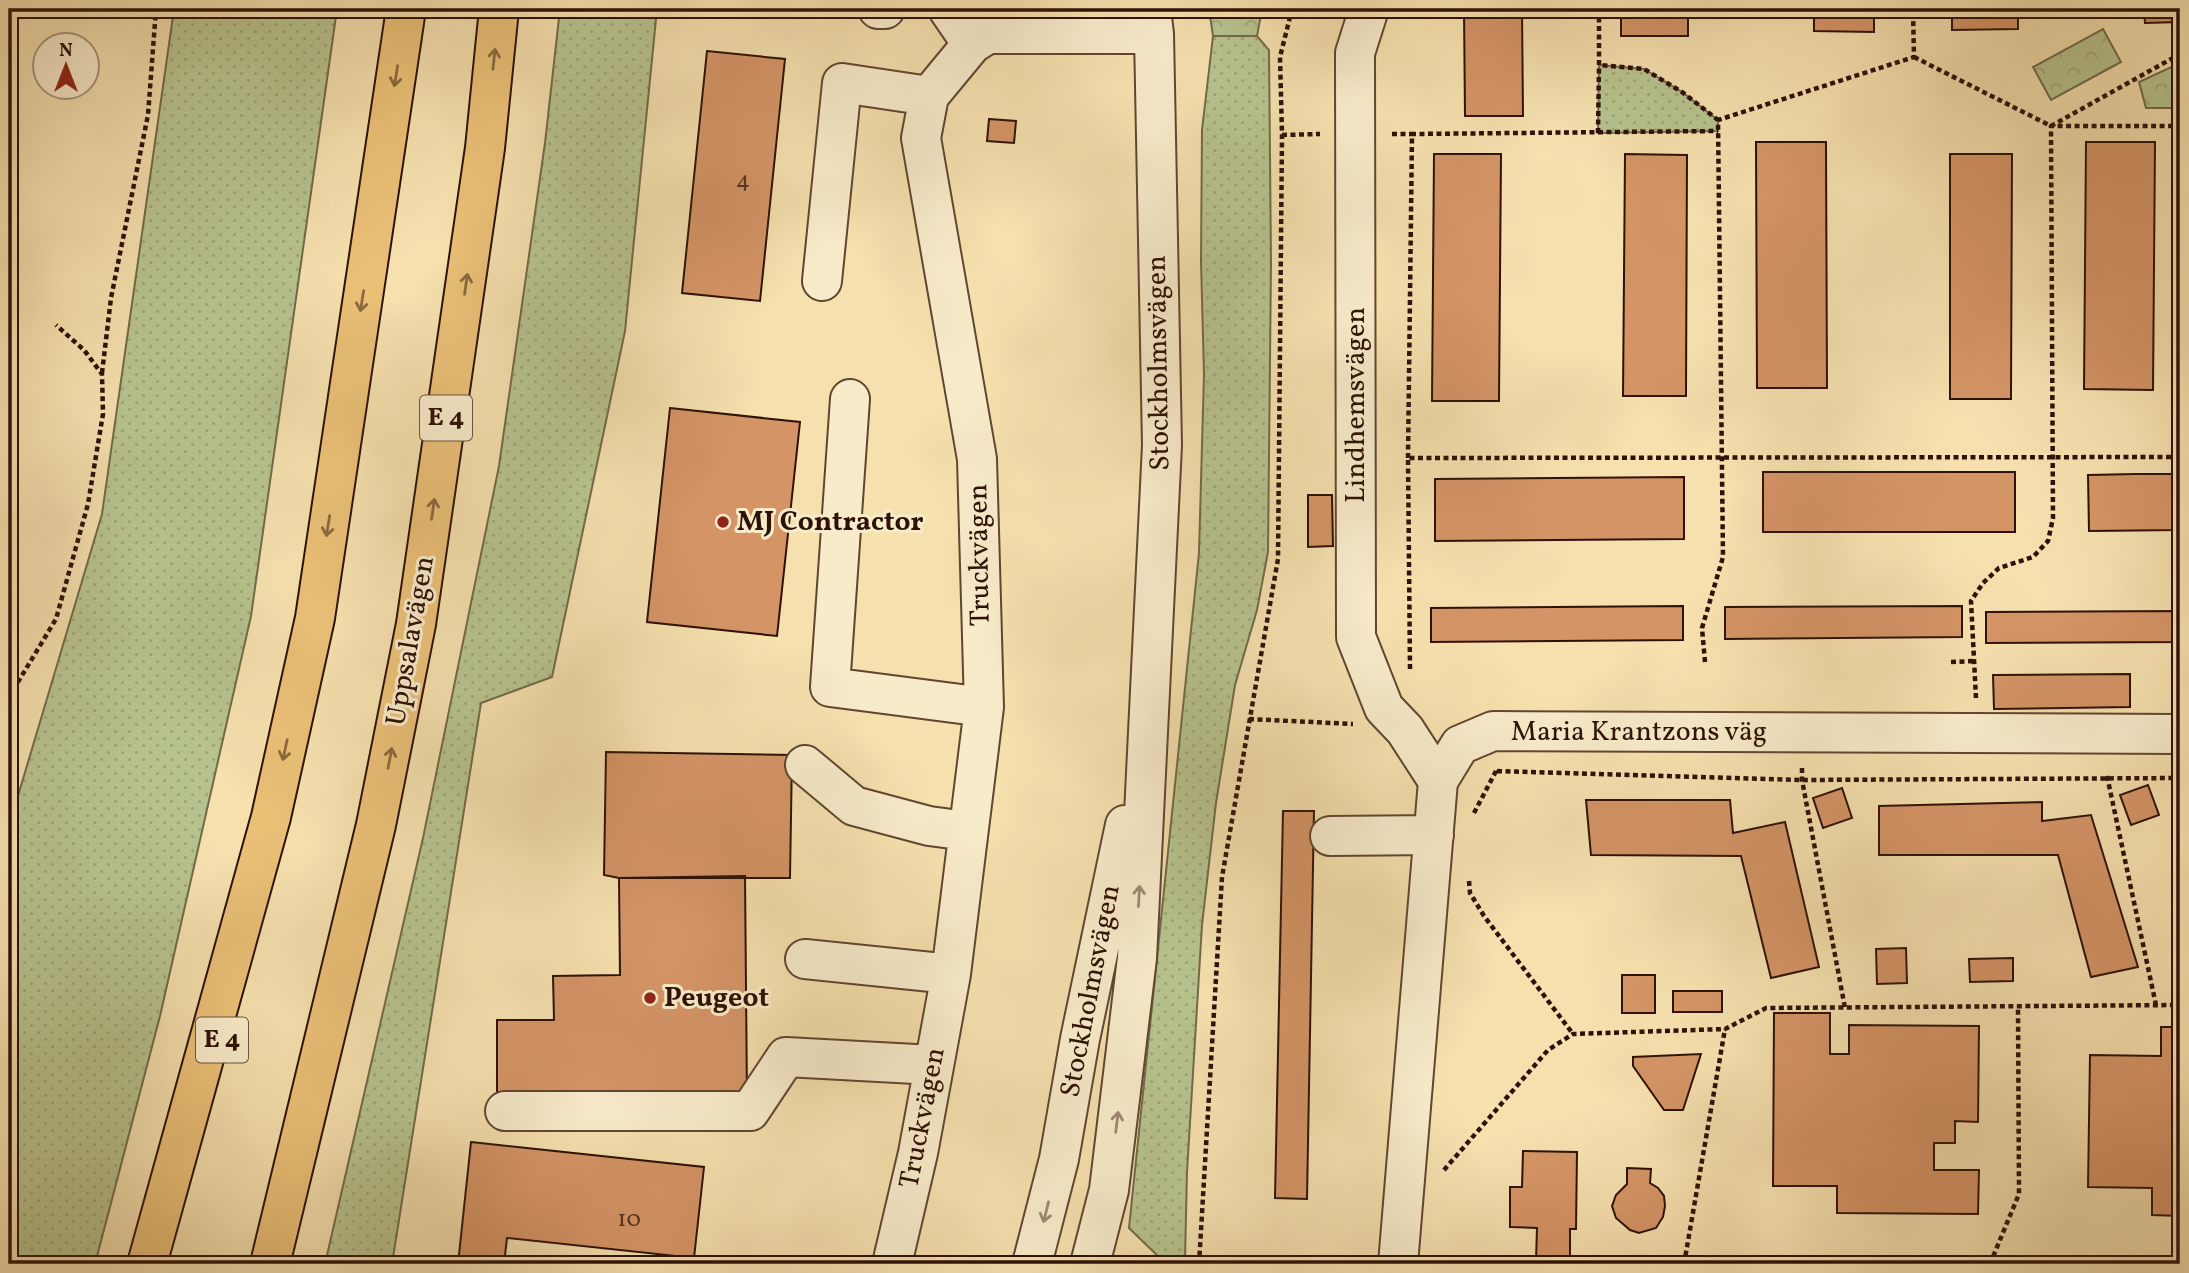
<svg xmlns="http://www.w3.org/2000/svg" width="2189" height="1273" viewBox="0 0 2189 1273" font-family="Vollkorn,serif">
<defs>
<pattern id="grass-dots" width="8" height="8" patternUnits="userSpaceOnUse" patternTransform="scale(1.75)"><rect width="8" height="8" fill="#b7c38e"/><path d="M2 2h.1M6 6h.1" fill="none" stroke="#9ea679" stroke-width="1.8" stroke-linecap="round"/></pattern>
<pattern id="forest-crowns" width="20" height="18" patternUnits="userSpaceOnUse" patternTransform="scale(1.75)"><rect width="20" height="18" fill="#b7c38e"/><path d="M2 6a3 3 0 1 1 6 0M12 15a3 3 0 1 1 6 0" fill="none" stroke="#9ea679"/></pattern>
</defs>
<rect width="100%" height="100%" fill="#f5e0ae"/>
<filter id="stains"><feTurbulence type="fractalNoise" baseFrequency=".00286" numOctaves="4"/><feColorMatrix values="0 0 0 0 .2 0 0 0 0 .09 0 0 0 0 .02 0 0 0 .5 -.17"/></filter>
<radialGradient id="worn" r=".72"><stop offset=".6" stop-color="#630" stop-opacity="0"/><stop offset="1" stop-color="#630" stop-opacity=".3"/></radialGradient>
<path fill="url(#grass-dots)" stroke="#726a4a" stroke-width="2" d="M 174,9 L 337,9 L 251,616 L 160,1016 L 95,1264 L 9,1264 L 9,826 L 102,514 Z
M 560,9 L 657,9 L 625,331 L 552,677 L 481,703 L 392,1264 L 325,1264 L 423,838 L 499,466 L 545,143 Z
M 1213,36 L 1257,36 L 1269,50 L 1271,263 L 1268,552 L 1257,610 L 1235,685 L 1216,803 L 1202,925 L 1187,1172 L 1185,1259 L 1166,1264 L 1129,1228 L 1199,553 L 1204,374 L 1201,262 L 1202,130 Z
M 1599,65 L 1644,69 L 1682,92 L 1718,120 L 1718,131 L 1598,133 Z"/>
<path fill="url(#forest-crowns)" stroke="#726a4a" stroke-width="2" d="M 1209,9 L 1262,9 L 1257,36 L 1213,36 Z
M 2103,29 L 2121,62 L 2051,100 L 2033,67 Z
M 2180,63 L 2180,108 L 2146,108 L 2139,82 Z"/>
<path fill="#d49466" stroke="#2e1207" stroke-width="2" d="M 1464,9 L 1522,9 L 1523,116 L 1465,116 Z
M 1621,9 L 1688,9 L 1688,36 L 1621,36 Z
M 1814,9 L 1874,9 L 1874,32 L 1814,31 Z
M 1952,9 L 2018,9 L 2018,29 L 1952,30 Z
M 2144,9 L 2180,9 L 2180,22 L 2145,23 Z
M 707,51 L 785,59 L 760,301 L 682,293 Z
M 989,119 L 1016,121 L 1014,143 L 987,141 Z
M 1756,142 L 1826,142 L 1827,388 L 1757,388 Z
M 2086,142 L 2155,142 L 2153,390 L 2084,389 Z
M 1434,154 L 1501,154 L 1499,401 L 1432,401 Z
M 1625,154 L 1687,155 L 1686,396 L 1623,396 Z
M 1950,154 L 2012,154 L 2011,399 L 1950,399 Z
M 670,408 L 800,422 L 777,636 L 647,622 Z
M 1763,472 L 2015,472 L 2015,532 L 1763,532 Z
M 2136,474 L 2180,474 L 2180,530 L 2089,531 L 2088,475 Z
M 1684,477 L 1684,539 L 1435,541 L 1435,479 Z
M 1308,495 L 1332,495 L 1333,546 L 1308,547 Z
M 1683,606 L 1683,640 L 1431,642 L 1431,608 Z
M 1962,606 L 1962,637 L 1725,639 L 1725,607 Z
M 2180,611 L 2180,642 L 1986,643 L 1986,612 Z
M 2130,674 L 2130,707 L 1994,709 L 1993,675 Z
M 606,752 L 792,755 L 790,878 L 619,878 L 604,875 Z
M 2148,785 L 2159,815 L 2131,825 L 2120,795 Z
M 1842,788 L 1852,818 L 1823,828 L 1813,798 Z
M 1586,800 L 1730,800 L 1733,833 L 1785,822 L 1819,967 L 1771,978 L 1741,856 L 1591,855 Z
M 2042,802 L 2042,821 L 2091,815 L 2138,967 L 2091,977 L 2058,855 L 1879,855 L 1879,806 Z
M 1283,811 L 1314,811 L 1307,1199 L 1275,1198 Z
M 745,876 L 747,1098 L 497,1100 L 497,1020 L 554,1020 L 553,976 L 620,975 L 619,878 Z
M 1906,948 L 1907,983 L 1877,984 L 1876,949 Z
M 2013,958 L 2013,981 L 1970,982 L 1969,959 Z
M 1622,975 L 1655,975 L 1655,1013 L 1622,1013 Z
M 1673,991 L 1722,991 L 1722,1012 L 1673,1012 Z
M 1774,1013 L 1830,1013 L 1830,1054 L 1849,1054 L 1849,1025 L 1979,1026 L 1978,1122 L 1955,1121 L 1955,1143 L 1934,1143 L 1934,1170 L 1979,1170 L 1978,1214 L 1837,1213 L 1837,1186 L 1773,1186 Z
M 2161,1027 L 2180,1027 L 2180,1216 L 2152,1215 L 2152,1188 L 2088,1187 L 2090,1055 L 2161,1056 Z
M 1701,1054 L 1683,1110 L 1664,1110 L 1633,1066 L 1633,1057 Z
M 471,1142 L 704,1167 L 694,1258 L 507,1238 L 504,1264 L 458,1264 Z
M 1523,1151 L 1577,1152 L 1576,1229 L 1570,1229 L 1570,1259 L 1575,1259 L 1574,1264 L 1517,1264 L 1517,1259 L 1536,1260 L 1537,1228 L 1510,1227 L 1510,1187 L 1522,1187 Z
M 1627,1168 L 1651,1169 L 1650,1183 L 1658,1188 L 1664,1196 L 1665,1206 L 1663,1217 L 1656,1228 L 1639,1233 L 1630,1230 L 1616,1218 L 1612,1206 L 1616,1195 L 1627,1184 Z"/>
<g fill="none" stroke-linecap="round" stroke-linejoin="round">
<g stroke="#604631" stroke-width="42">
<path id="minor" d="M 878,9 L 885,9
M 948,9 L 972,44
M 1369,9 L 1355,53 L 1356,637 L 1384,708 L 1405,730 L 1438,781
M 822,281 L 842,83 L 929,96
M 850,399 L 830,687 L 984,707
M 805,765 L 854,806 L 929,826 L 967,831
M 1330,836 L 1434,835
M 805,959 L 951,974
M 505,1111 L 750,1111 L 786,1057 L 934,1065
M 892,1264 L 918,1153 L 951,974 L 984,707 L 977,459 L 921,138 L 929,96 L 972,44 L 988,34 L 1154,34
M 1032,1264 L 1059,1159 L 1080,1039 L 1125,825
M 1090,1264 L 1109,1190 L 1137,958 L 1162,445 L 1154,34 L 1151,9
M 1398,1264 L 1438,781 L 1460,745 L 1493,731 L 2180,734"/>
</g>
<g stroke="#2e1207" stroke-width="42">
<path id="highway" d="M 147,1264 L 271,817 L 315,618 L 406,9
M 270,1264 L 376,825 L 416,624 L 485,148 L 499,9"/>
</g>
<path stroke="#2e1207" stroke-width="4.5" stroke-dasharray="5 3.5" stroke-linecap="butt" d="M 1599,9 L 1599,65 L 1644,69 L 1682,92 L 1718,120
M 1914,57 L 2051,126 L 2180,54
M 1598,133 L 1599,65
M 1392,134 L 1412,134
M 1282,135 L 1320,134
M 102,373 L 111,298 L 148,115 L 156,9
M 1408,458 L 1412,134 L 1718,131
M 1705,662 L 1702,628 L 1723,557 L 1718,120 L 1914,57 L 1913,9
M 1951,662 L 1974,661
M 1410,669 L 1408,458 L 2180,457
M 9,697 L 56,619 L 88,504 L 103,414 L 102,374 L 84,350 L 56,325
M 1976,698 L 1971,601 L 1983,583 L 1999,568 L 2033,557 L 2048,541 L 2053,518 L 2051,126 L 2180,126
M 1249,719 L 1353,724
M 1802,768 L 1802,780 L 1845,1008
M 1497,771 L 1802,780 L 2180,778
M 2107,776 L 2156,1005
M 1474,813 L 1496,771 L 1494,769
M 1469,881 L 1470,893 L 1484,916 L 1573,1034
M 1444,1170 L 1548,1050 L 1573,1034 L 1725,1029 L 1766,1008 L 2180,1005
M 1199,1263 L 1216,1264
M 1199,1264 L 1222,877 L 1278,559 L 1282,135 L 1280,57 L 1292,9
M 1684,1264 L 1725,1029
M 1990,1264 L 2019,1194 L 2018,1006"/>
<use href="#minor" stroke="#f8ebca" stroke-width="38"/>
<use href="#highway" stroke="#eac077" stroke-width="38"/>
</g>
<defs><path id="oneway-shaft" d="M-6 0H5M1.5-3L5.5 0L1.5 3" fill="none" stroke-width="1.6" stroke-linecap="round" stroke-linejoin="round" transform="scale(1.75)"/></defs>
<g stroke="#8c693f">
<use href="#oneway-shaft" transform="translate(494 59) rotate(-84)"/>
<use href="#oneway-shaft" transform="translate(396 76) rotate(99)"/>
<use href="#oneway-shaft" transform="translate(466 284) rotate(-82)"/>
<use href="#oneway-shaft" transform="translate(362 301) rotate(99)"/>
<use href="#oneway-shaft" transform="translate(433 509) rotate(-82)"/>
<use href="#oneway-shaft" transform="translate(328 526) rotate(99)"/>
<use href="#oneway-shaft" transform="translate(285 750) rotate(102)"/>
<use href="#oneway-shaft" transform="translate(390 758) rotate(-79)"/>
</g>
<g stroke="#9d8972">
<use href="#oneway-shaft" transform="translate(1139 896) rotate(-87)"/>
<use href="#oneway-shaft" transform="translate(1117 1122) rotate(-83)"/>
<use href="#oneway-shaft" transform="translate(1046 1212) rotate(104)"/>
</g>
<g fill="#8f2418" stroke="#f8ebca" stroke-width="2.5">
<circle cx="723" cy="522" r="7"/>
<circle cx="650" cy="998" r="7"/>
</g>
<g text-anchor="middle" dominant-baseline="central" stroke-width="6" stroke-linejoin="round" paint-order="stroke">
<g font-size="24" fill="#58321f">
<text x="743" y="181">4</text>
<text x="629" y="1220">10</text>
</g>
<g fill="#f8ebca" stroke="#6b5342" stroke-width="2">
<rect x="420" y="395.5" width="52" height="45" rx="5"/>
<rect x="196" y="1017.5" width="52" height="45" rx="5"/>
</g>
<g font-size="26" font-weight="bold" fill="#2e1207">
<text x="446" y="418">E 4</text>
<text x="222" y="1040">E 4</text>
</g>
<g font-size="28" fill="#2e1207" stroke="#f8ebca">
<text transform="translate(1159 363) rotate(-91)">Stockholmsvägen</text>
<text transform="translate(1356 405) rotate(-90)">Lindhemsvägen</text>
<text transform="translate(980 555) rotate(-91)">Truckvägen</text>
<text transform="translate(411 641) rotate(-80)">Uppsalavägen</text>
<text x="1639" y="732">Maria Krantzons väg</text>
<text transform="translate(1091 991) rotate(-79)">Stockholmsvägen</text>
<text transform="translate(923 1118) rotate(-79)">Truckvägen</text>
</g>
<g font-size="28" font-weight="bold" fill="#2e1207" stroke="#f8ebca" text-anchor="start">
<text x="737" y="522">MJ Contractor</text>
<text x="664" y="998">Peugeot</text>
</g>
</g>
<rect width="2189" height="1273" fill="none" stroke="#f5e0ae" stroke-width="35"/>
<rect x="10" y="10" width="2168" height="1252" fill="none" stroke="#2e1207" stroke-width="3.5"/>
<rect x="18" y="18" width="2154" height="1238" fill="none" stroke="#2e1207" stroke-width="2"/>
<g transform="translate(66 66)"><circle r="33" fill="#f8ebca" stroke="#a7947c" stroke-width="2"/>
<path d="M0-5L12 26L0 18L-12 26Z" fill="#8f2418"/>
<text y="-10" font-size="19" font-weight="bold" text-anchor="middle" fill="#2e1207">N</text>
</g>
<rect width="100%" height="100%" filter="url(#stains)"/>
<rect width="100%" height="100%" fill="url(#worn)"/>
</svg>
